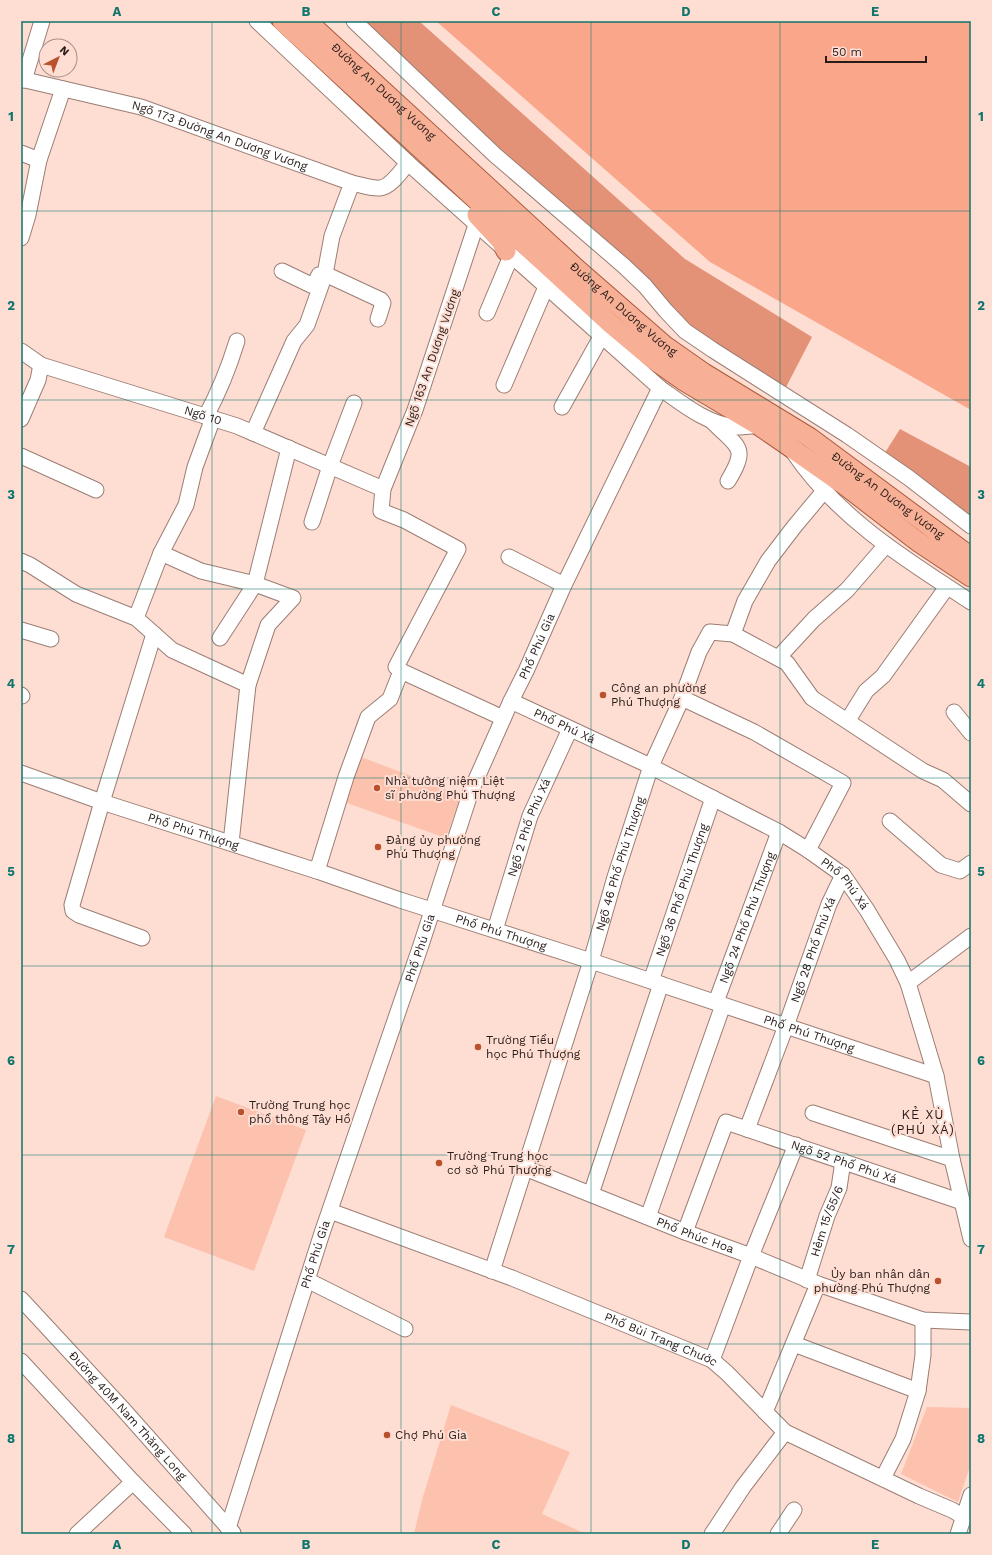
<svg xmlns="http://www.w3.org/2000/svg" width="992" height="1555" viewBox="0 0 992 1555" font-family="'Work Sans',sans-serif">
<rect width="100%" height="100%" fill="#feddd2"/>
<path fill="#fcc2ae" d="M 361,757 L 461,795 L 446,838 L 344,802 Z
M 216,1096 L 306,1130 L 254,1271 L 164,1237 Z
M 451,1405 L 570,1452 L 542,1514 L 586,1534 L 414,1534 L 422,1500 Z
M 927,1407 L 971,1408 L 971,1463 L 958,1502 L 901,1474 Z"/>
<path fill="#e49277" d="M 354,21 L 419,21 L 685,259 L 812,337 L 783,393 L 685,331 Z
M 900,429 L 971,467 L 971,526 L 881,459 Z"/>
<path fill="#f9a68a" d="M 436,21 L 971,21 L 971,410 L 710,262 Z"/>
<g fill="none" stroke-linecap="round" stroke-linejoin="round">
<g stroke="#9b7e74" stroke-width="17">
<g id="minor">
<path d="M 257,21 L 408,163 L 660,388 C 684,405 707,424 736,427 C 743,427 751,426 758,425"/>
<path d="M 354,21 L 495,155 L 624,266 L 645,286 L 666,311 L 685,331 L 713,350 L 847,435 L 909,478 L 971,526"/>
<path id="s1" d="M 21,79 L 141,107 L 352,183 C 361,185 372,189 380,188 C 391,187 401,171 408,163"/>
<path d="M 24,80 L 42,21"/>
<path d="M 21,153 L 39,160"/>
<path d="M 476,225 L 415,410 L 383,489 L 381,511 L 404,520 L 458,549 L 396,667 L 401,671 L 503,718"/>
<path d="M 21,238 L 28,215 L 39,160 L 63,89"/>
<path d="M 282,271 L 311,285 L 316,281 L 319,275 L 324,276"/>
<path d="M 325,274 L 381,300 L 383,303 L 378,319"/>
<path d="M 487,313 L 511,256"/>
<path id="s2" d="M 21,351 L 41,365 L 237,426 L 383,489"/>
<path d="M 504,385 L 546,287"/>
<path d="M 562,407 L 601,337"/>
<path d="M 206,416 C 219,392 229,367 237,341"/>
<path d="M 21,419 L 38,380 L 41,365"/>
<path d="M 713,422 C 738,448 749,446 728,481"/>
<path d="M 253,433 L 294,341 L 307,325 L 325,274 L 332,236 L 352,183"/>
<path d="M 794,453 C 838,518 906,560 971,602"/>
<path d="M 21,456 L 96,490"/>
<path d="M 312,522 L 330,466 L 354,403"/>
<path d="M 161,553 L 201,571 L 255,584 L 220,638"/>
<path d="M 509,557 L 564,585"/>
<path d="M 21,561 L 30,565 L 76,594 L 136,618 L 172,650 L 248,685"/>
<path d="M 136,618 L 161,553 L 186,505 L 195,467 L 213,418"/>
<path d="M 21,630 L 51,639"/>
<path d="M 733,634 L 745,601 L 768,561 L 794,527 L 824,491"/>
<path d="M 778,658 L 814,619 L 847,590 L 886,545"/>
<path d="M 21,695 L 22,696"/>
<path d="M 682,698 L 754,732 L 843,783 L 808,850"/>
<path id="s3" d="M 511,701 L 646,764 L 779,832 L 808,850 L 843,875 L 867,910 L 897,960 L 908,983 L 936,1076 L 952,1159 L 971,1239"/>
<path d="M 954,712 L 971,733"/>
<path d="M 848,720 L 866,691 L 883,676 L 947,587"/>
<path id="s4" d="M 21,773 L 102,802 L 317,871 L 400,900 L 591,961 L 936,1076"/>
<path d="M 890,821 L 941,865 L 960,871 L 971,863"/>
<path d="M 231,843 L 248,685 L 268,625 L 293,598 L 255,584 L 289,448"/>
<path d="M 317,871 L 346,777 L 368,717 L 390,699 L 401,671"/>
<path id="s5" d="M 495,930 L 530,816 L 570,729"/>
<path d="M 142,938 L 79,915 L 73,911 L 72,905 L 102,802 L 154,634"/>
<path id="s6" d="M 651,981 L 713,798"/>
<path d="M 908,983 L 971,936"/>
<path id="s7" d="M 716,1002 L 779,832"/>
<path d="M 813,1113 L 952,1159"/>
<path id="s8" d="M 747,1129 L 786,1026 L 829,904 L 843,875"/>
<path id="s9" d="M 525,1168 L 685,1232 L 751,1256 L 818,1284 L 923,1320 L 971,1322"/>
<path d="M 591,1194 L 661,984"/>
<path id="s10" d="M 330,1211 L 512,1278 L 712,1360 L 727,1373 L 785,1432 L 919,1496 L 952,1510 L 964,1517"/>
<path d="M 648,1217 L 723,1005"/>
<path id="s11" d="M 685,1232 L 726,1122 L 962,1202"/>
<path id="s12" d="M 492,1271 L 591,961 L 615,877 L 651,766 L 682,698 L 699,652 L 710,632 L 733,634 L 787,663 L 812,698 L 923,771 L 943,780 L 971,804"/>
<path d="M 307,1280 L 405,1329"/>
<path id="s13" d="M 807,1280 L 827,1216 L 839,1188 L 843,1161"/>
<path id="s14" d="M 21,1299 L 122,1408 L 233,1533"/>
<path d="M 794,1344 L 918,1391"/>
<path d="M 712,1360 L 751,1256 L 796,1145"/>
<path d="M 21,1361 L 133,1482 L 184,1534"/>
<path d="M 765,1412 L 818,1284"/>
<path d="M 883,1478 L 903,1439 L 918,1391 L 923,1355 L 923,1320"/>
<path id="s15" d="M 228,1528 L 322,1233 L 421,945 L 471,791 L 511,701 L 526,671 L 564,585 L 660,388"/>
<path d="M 77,1534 L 133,1482"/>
<path d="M 712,1534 L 743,1487 L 785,1432"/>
<path d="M 778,1534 L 794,1510"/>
<path d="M 958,1534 L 971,1495"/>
</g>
</g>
<g stroke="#ab583c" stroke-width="21">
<g id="major">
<path d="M 282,21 L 611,324 L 654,360 L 684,381 L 758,425 L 790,447 L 847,487 L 917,541 L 971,577"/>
<path id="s16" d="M 307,21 L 578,270 L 664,345 L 704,373 L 809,437 L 971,557"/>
<path d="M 477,215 L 501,241 L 506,251"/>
</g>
</g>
<use href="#minor" stroke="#fff" stroke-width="15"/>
<use href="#major" stroke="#f7af95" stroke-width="19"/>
</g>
<path fill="none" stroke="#0f766e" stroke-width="1" stroke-opacity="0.55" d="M 212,21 L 212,1534M 401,21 L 401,1534M 591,21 L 591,1534M 780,21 L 780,1534M 21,211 L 971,211M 21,400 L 971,400M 21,589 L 971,589M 21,778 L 971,778M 21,966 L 971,966M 21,1155 L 971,1155M 21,1344 L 971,1344"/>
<g fill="#b9512c" stroke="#feddd2" stroke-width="1.5">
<circle cx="603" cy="695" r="4"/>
<circle cx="377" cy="788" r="4"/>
<circle cx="378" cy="847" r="4"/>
<circle cx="478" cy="1047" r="4"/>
<circle cx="241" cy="1112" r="4"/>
<circle cx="439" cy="1163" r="4"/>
<circle cx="938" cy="1281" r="4"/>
<circle cx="387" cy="1435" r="4"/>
</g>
<g text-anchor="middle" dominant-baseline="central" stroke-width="4" stroke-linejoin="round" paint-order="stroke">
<g font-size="12" fill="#281c19" stroke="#feddd2">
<text stroke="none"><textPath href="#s16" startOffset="104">Đường An Dương Vương</textPath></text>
<text stroke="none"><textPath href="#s1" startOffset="207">Ngõ 173 Đường An Dương Vương</textPath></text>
<text stroke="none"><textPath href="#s16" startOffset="428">Đường An Dương Vương</textPath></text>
<text transform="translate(432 358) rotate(-71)">Ngõ 163 An Dương Vương</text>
<text stroke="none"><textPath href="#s2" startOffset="194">Ngõ 10</textPath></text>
<text stroke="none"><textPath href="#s16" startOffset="752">Đường An Dương Vương</textPath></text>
<text stroke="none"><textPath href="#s15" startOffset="935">Phố Phú Gia</textPath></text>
<text stroke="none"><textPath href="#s3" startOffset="59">Phố Phú Xá</textPath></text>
<text stroke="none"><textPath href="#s5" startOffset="108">Ngõ 2 Phố Phú Xá</textPath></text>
<text stroke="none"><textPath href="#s4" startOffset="182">Phố Phú Thượng</textPath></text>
<text stroke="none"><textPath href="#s12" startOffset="427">Ngõ 46 Phố Phú Thượng</textPath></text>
<text stroke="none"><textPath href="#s3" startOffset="383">Phố Phú Xá</textPath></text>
<text stroke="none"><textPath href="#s6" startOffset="96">Ngõ 36 Phố Phú Thượng</textPath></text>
<text stroke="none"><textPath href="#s7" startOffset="90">Ngõ 24 Phố Phú Thượng</textPath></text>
<text stroke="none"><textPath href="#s4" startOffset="506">Phố Phú Thượng</textPath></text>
<text stroke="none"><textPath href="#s15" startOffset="611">Phố Phú Gia</textPath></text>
<text stroke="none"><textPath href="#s8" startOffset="191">Ngõ 28 Phố Phú Xá</textPath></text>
<text stroke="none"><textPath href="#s4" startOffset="830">Phố Phú Thượng</textPath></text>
<text stroke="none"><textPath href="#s11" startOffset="242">Ngõ 52 Phố Phú Xá</textPath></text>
<text stroke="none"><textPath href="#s13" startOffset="62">Hẻm 15/55/6</textPath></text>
<text stroke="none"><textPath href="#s9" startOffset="183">Phố Phúc Hoa</textPath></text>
<text stroke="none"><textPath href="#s15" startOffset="287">Phố Phú Gia</textPath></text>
<text stroke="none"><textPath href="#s10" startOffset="355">Phố Bùi Trang Chước</textPath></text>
<text stroke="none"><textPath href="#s14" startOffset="158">Đường 40M Nam Thăng Long</textPath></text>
</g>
<g font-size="12" fill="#281c19" stroke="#feddd2" text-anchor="start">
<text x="611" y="688">Công an phường<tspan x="611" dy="14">Phú Thượng</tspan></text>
<text x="385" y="781">Nhà tưởng niệm Liệt<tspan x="385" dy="14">sĩ phường Phú Thượng</tspan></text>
<text x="386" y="840">Đảng ủy phường<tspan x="386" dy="14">Phú Thượng</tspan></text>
<text x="486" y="1040">Trường Tiểu<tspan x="486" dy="14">học Phú Thượng</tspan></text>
<text x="249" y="1105">Trường Trung học<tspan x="249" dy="14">phổ thông Tây Hồ</tspan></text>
<text x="447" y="1156">Trường Trung học<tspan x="447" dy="14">cơ sở Phú Thượng</tspan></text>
<text x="930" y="1274" text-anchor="end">Ủy ban nhân dân<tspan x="930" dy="14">phường Phú Thượng</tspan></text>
<text x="395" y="1435">Chợ Phú Gia</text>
</g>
<g font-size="13" letter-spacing="1" fill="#281c19" stroke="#feddd2">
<text x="923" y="1114">KẺ XÙ<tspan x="923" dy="15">(PHÚ XÁ)</tspan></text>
</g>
</g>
<rect width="992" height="1555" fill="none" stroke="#feddd2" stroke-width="44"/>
<g transform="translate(58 58) rotate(42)"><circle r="19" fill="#feddd2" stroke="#a89088"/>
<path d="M0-3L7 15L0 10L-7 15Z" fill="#b9512c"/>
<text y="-6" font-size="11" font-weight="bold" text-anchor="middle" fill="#281c19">N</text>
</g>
<path d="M826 56v6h100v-6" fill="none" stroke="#281c19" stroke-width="2"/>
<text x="832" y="56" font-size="12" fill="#281c19" stroke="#feddd2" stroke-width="3" paint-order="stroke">50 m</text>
<rect x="22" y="22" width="948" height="1511" fill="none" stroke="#0f766e" stroke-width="1.5"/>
<g font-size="13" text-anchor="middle" font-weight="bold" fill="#0f766e">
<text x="117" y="16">A</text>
<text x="306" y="16">B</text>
<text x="496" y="16">C</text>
<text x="686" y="16">D</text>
<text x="875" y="16">E</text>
<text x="11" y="121">1</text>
<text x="981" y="121">1</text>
<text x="11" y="310">2</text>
<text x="981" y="310">2</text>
<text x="11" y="499">3</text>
<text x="981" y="499">3</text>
<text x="11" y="688">4</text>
<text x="981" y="688">4</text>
<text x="11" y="876">5</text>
<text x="981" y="876">5</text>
<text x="11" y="1065">6</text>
<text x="981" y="1065">6</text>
<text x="11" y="1254">7</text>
<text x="981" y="1254">7</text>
<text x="11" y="1443">8</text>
<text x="981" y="1443">8</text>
<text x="117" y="1549">A</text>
<text x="306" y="1549">B</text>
<text x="496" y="1549">C</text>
<text x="686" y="1549">D</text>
<text x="875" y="1549">E</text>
</g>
</svg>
